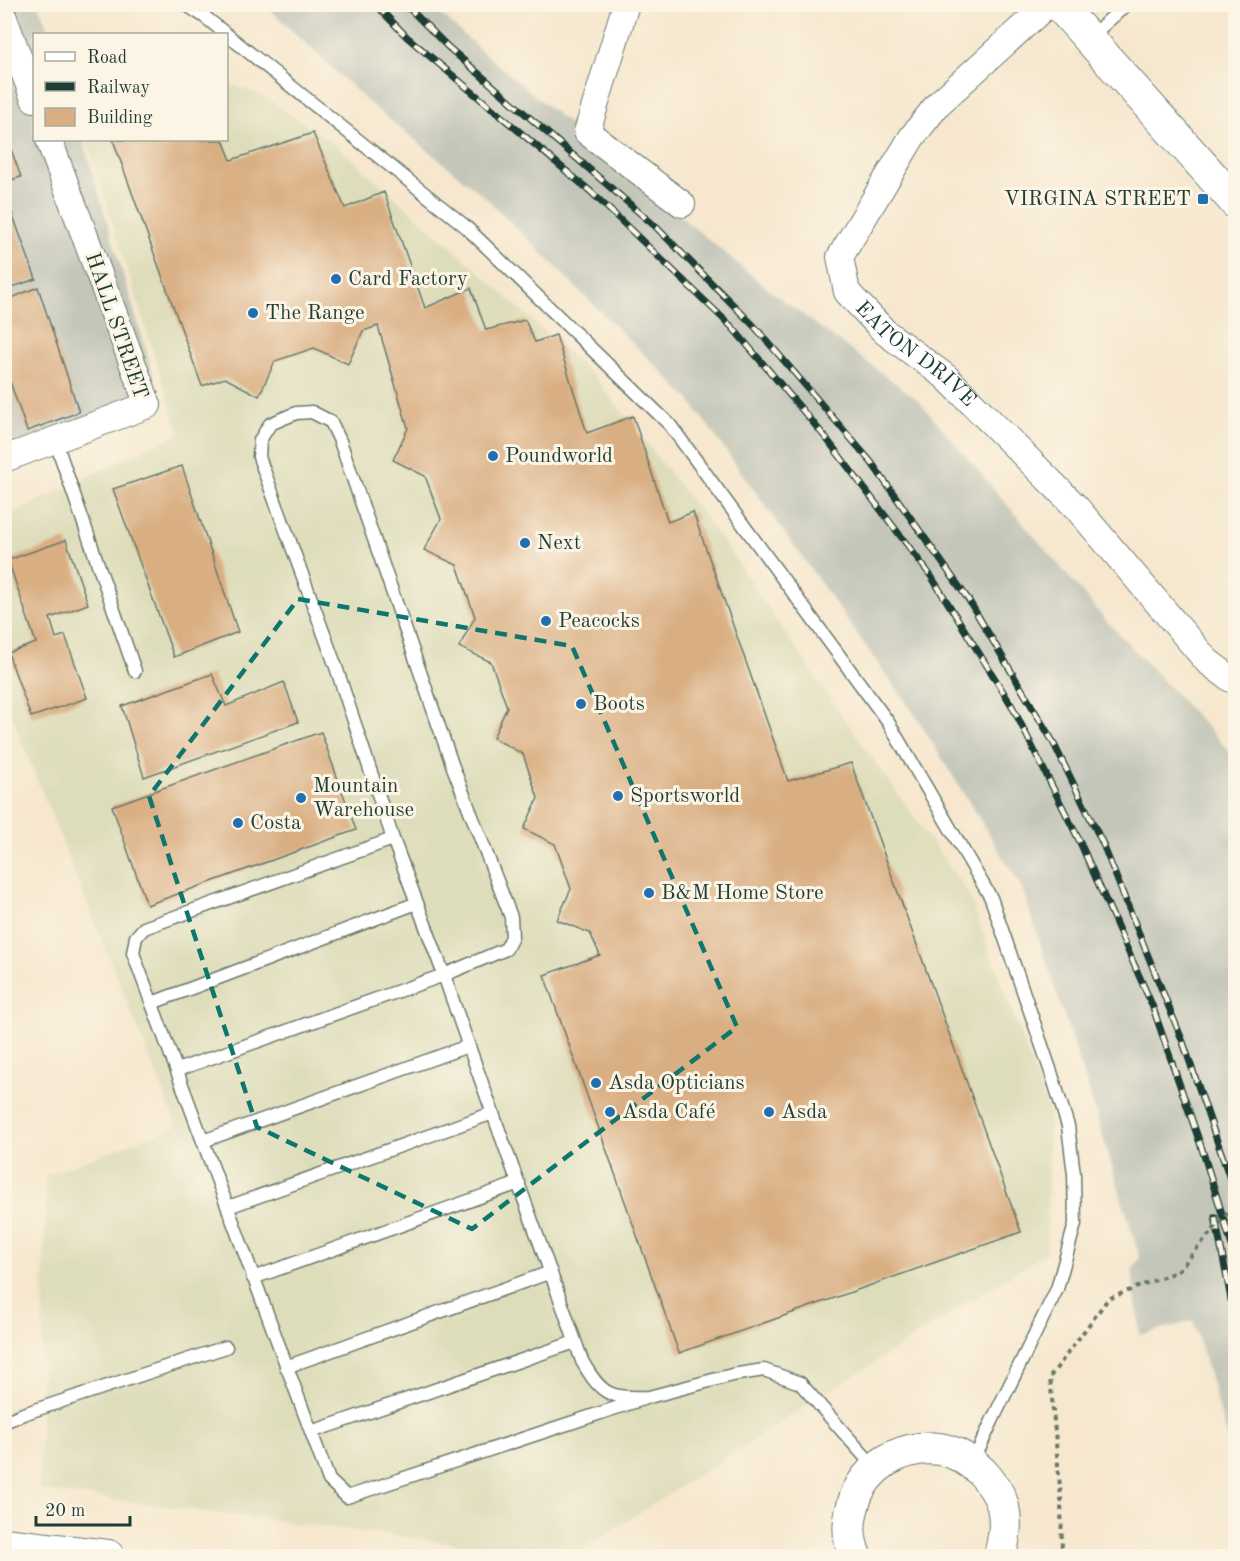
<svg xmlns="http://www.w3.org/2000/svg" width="1240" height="1561" viewBox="0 0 1240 1561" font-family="'Old Standard TT',serif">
<rect width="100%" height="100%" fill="#fcf5e5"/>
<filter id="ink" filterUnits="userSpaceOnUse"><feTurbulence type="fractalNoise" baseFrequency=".0167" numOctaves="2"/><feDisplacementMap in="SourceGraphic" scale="12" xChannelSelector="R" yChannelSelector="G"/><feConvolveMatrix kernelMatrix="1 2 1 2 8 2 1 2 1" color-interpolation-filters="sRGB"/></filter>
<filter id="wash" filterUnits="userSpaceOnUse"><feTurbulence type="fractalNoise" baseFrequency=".008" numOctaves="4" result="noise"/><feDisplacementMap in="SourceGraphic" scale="24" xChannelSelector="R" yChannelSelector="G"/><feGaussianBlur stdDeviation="1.35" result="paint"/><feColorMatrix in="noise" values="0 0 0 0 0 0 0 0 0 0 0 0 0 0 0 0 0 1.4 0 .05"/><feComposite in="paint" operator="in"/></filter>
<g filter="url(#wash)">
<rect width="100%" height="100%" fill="#f6e7ce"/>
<path fill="#deddbb" d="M 227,83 L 263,96 L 337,146 L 474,267 L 598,381 L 724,543 L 834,704 L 968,893 L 1049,1112 L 1047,1252 L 572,1556 L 551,1556 L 39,1490 L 46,1175 L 177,1126 L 5,700 L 5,517 L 179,433 L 86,140 L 226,140 Z"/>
<path fill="#c3c6b9" d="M 4,5 L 38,5 L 51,34 L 34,34 L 34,140 L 83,140 L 159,394 L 5,448 Z
M 265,5 L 431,5 L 486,55 L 768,289 L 918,400 L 1103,617 L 1235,757 L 1235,1462 L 1193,1321 L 1140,1335 L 1132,1270 L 1140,1258 L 1086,1082 L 1022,888 L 916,716 L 688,398 L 485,197 L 367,101 Z"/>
<g id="blocks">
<path fill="#d9ae82" d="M 4,130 L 21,177 L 4,182 Z
M 313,133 L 345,208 L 384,192 L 425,308 L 471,288 L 486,330 L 525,320 L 535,342 L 556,335 L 587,433 L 633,416 L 668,522 L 693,512 L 788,781 L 851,763 L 1021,1232 L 679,1353 L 544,975 L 600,955 L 590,933 L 557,920 L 571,889 L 555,844 L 524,829 L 538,798 L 523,754 L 493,738 L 507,707 L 491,662 L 459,647 L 475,617 L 457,565 L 424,550 L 441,519 L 425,476 L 393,460 L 408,428 L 378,326 L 363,331 L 348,364 L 314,348 L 275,361 L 259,396 L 225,378 L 202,386 L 113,140 L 223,140 L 231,160 Z
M 4,191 L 36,279 L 4,290 Z
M 38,287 L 79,412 L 27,431 L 4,364 L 4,301 Z
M 182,466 L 238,632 L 174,657 L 113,489 Z
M 66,540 L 88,604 L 50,618 L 56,638 L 65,635 L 87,698 L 31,717 L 8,653 L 36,643 L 8,560 Z
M 212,674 L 226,706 L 284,682 L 298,722 L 144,777 L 122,706 Z
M 321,732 L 356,830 L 147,905 L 112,806 Z"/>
</g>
</g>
<g filter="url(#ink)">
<use href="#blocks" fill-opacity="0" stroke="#6a786a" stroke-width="1.5"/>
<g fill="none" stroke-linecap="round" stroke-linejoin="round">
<g stroke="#6a786a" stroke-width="15">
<path id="service" d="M 185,4 L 205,17 L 465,226 L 670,425 L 888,722 L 991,898 L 1051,1072 L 1068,1126 L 1074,1174 L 1075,1224 L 1057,1289 L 992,1421 L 973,1462
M 1089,38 L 1127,4
M 55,440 L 135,671
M 393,839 L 144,928 L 136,937 L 133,953 L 329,1480 L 347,1497 L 649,1397 L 732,1375 L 764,1370 L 800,1383 L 875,1468
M 152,1003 L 417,903
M 177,1070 L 444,975 L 393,839 L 336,667 L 259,457 L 260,440 L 270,424 L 296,413 L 312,412 L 331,422 L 340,441 L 453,767 L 511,917 L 512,937 L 506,949 L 444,975 C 488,1104 537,1232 582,1361 C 602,1396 610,1398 649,1397
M 203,1141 L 468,1046
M 228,1207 L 493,1113
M 253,1278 L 519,1183
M 286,1367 L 551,1272
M 4,1422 L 23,1414 L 226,1347
M 311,1432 L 575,1342"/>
</g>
<g stroke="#6a786a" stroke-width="28">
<g id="minor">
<path d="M 626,4 L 587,132 L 682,204"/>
<path id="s1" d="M 1048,4 L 938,104 L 912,137 L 840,257 L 847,292 L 885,332 L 946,377 L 1076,507 L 1207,661 L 1231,679 L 1236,677"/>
<path d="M 4,18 L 34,99"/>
<path d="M 4,459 L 148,405 L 49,140"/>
</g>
</g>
<g stroke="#6a786a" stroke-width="34">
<path id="tertiary" d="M 1058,4 L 1236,203
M 4,1544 L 108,1556
M 855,1556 C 847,1536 848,1520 855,1499 C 868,1460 918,1437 956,1454 C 966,1459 974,1465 982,1472 C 991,1482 1000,1494 1003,1507 C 1007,1524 1004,1539 1000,1556"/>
</g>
<path stroke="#6a786a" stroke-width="4" stroke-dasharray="4.5 4.5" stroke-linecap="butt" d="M 1062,1556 L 1061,1498 L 1050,1377 L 1108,1299 L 1178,1271"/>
<use href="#service" stroke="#fff" stroke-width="12"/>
<use href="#minor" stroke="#fff" stroke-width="26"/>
<use href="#tertiary" stroke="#fff" stroke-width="32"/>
<g stroke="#1f3d34" stroke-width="7">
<path id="rail" d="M 375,4 L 407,37 L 590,191 L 732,327 L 826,438 L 931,576 L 1012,706 L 1079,840 L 1152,1005 L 1202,1149 L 1236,1259
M 405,4 L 448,47 L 655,226 L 755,327 L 871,462 L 968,599 L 1052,740 L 1102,842 L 1183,1042 L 1236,1196
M 1215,1217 L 1236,1325"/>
</g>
<use href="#rail" stroke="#fcf5e5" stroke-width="4.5" stroke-dasharray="14" stroke-linecap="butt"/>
<path stroke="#6a786a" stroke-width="4" stroke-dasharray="4.5 4.5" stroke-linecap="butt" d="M 1178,1271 L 1236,1203"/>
</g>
</g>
<path fill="none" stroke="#0f766e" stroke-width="4.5" stroke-dasharray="12 8" stroke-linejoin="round" d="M 298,599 L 572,646 L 737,1027 L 472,1229 L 257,1127 L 149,796 Z"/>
<g fill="#1f6fb2" stroke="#fcf5e5" stroke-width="2">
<rect x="1197" y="193" width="12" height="12" rx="3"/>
<circle cx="336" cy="279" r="6"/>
<circle cx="253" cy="313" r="6"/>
<circle cx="493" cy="456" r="6"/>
<circle cx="525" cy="543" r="6"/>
<circle cx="546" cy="621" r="6"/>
<circle cx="581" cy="704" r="6"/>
<circle cx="618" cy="796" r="6"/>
<circle cx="301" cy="798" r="6"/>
<circle cx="238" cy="823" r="6"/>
<circle cx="649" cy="893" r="6"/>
<circle cx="596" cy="1083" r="6"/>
<circle cx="610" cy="1112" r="6"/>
<circle cx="769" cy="1112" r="6"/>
</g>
<g text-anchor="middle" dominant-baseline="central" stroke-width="6" stroke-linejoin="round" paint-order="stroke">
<g font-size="21" fill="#1f3d34" stroke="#fcf5e5" text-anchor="start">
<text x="1191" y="199" text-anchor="end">VIRGINA STREET</text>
<text x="348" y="279">Card Factory</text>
<text x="265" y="313">The Range</text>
<text x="505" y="456">Poundworld</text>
<text x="537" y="543">Next</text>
<text x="558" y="621">Peacocks</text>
<text x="593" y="704">Boots</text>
<text x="313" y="786">Mountain<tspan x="313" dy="24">Warehouse</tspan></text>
<text x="630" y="796">Sportsworld</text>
<text x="250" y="823">Costa</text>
<text x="661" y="893">B&amp;M Home Store</text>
<text x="608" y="1083">Asda Opticians</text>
<text x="622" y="1112">Asda Café</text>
<text x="781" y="1112">Asda</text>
</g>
<g font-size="21" fill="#1f3d34" stroke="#fcf5e5">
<text transform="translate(116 326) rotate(71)">HALL STREET</text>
<text stroke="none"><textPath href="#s1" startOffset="459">EATON DRIVE</textPath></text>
</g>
</g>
<rect width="1240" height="1561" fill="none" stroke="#fcf5e5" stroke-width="24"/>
<rect x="33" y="33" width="195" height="108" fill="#fcf5e5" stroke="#a4ab9e" stroke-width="1.5"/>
<rect x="45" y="52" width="30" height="9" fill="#ffffff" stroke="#a4ab9e" stroke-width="1.5"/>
<text x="87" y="63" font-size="18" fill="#1f3d34">Road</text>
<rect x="45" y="82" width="30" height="9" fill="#1f3d34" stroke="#a4ab9e" stroke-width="1.5"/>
<text x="87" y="93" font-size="18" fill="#1f3d34">Railway</text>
<rect x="45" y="108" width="30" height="18" fill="#d9ae82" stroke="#a4ab9e" stroke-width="1.5"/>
<text x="87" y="123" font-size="18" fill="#1f3d34">Building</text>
<path d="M36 1516v9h94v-9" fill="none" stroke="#1f3d34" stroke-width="3"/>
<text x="45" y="1516" font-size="18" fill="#1f3d34" stroke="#fcf5e5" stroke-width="4.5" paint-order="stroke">20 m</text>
</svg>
